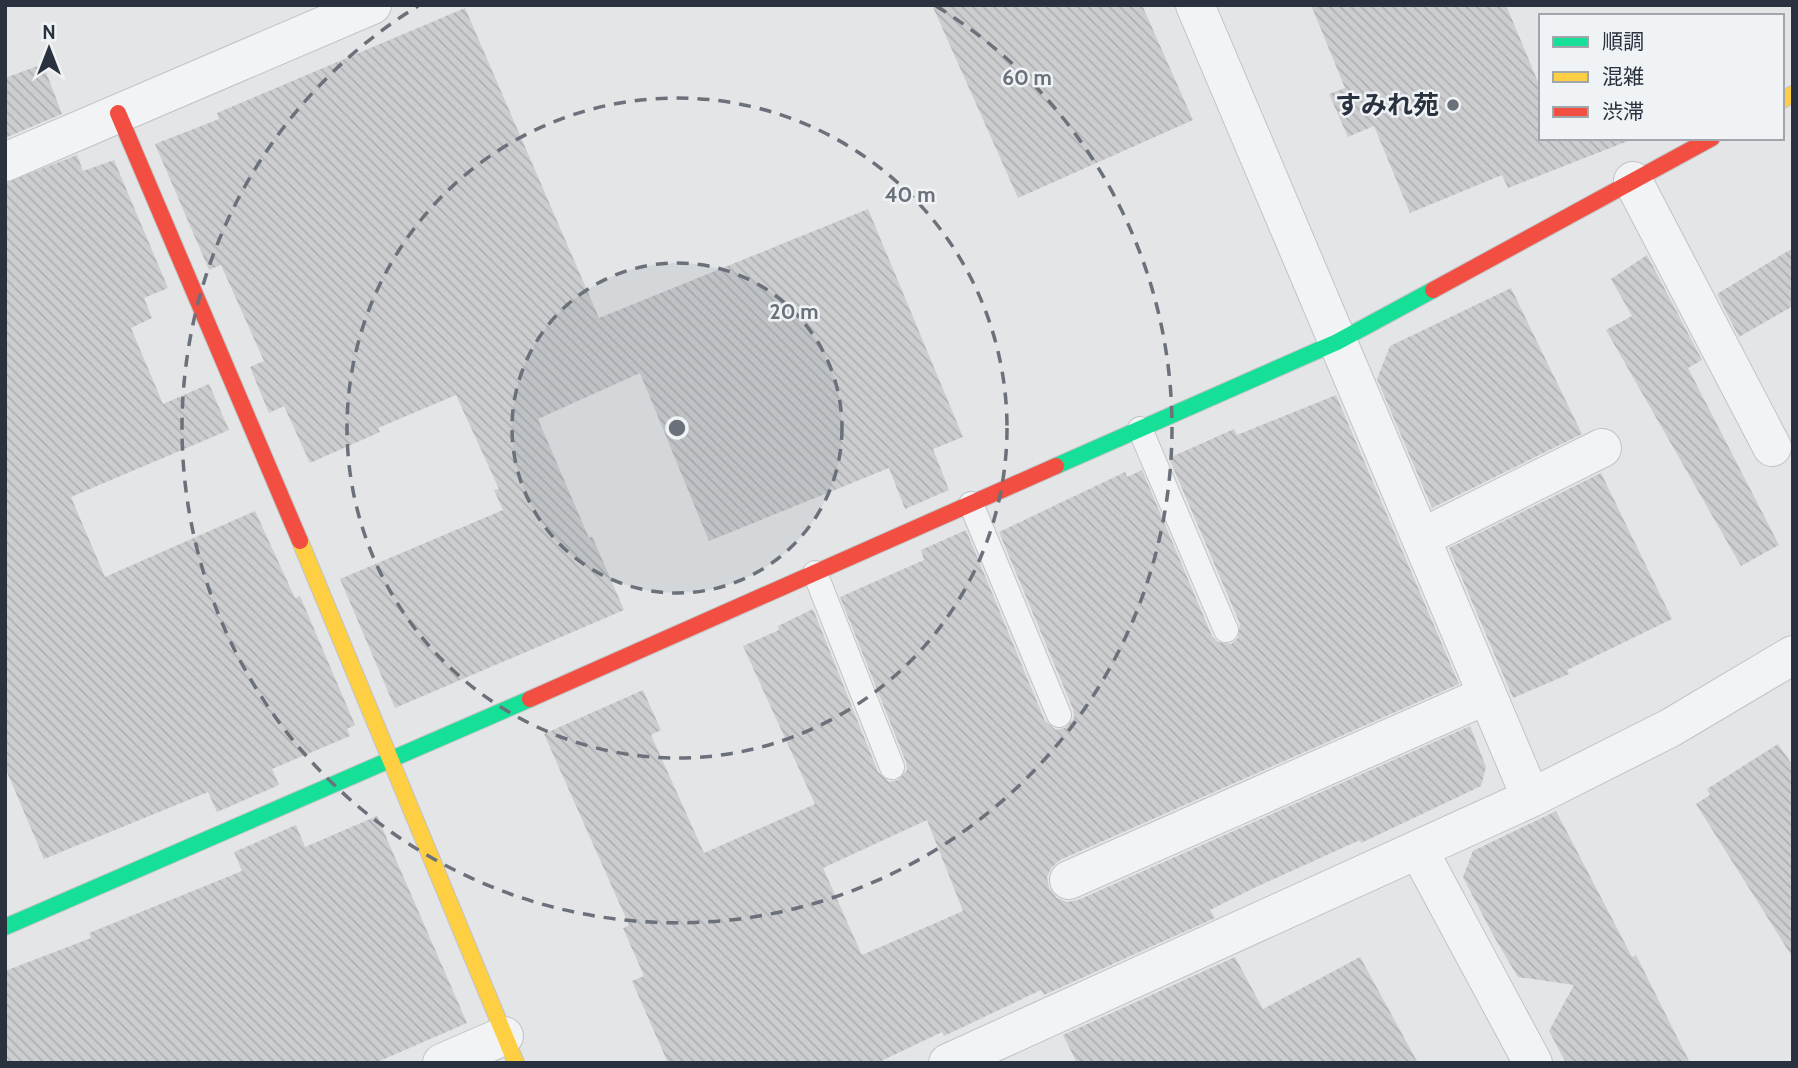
<svg xmlns="http://www.w3.org/2000/svg" width="1798" height="1068" viewBox="0 0 1798 1068" font-family="Cabin,'Noto Sans JP',sans-serif">
<defs>
<pattern id="building-back-hatch" width="6" height="6" patternUnits="userSpaceOnUse" patternTransform="scale(1.75)"><rect width="6" height="6" fill="#cbcdcf"/><path d="M-1 5l2 2M0 0l6 6M5-1l2 2" fill="none" stroke="#aeb0b3"/></pattern>
</defs>
<rect width="100%" height="100%" fill="#e3e5e7"/>
<path fill="url(#building-back-hatch)" fill-rule="evenodd" d="M 932,5 L 1142,5 L 1193,120 L 1018,198 Z
M 1311,5 L 1506,5 L 1541,89 L 1541,138 L 1628,138 L 1628,141 L 1508,188 L 1502,175 L 1410,213 L 1374,126 L 1348,137 L 1329,94 L 1345,88 Z
M 465,8 L 599,318 L 868,209 L 963,437 L 933,449 L 949,490 L 905,509 L 889,468 L 709,541 L 640,373 L 538,419 L 589,538 L 592,536 L 624,610 L 395,708 L 340,579 L 503,510 L 494,490 L 499,489 L 456,395 L 378,428 L 380,432 L 310,463 L 284,406 L 269,413 L 250,367 L 264,361 L 221,265 L 209,270 L 155,144 L 219,119 L 217,113 Z
M 43,64 L 62,114 L 5,138 L 5,78 Z
M 77,155 L 83,171 L 114,160 L 168,288 L 144,298 L 152,318 L 131,328 L 163,404 L 209,384 L 229,430 L 71,497 L 105,577 L 255,511 L 295,598 L 300,596 L 355,725 L 347,729 L 350,736 L 272,769 L 279,785 L 217,812 L 208,792 L 44,859 L 5,767 L 5,183 Z
M 1793,248 L 1793,306 L 1739,337 L 1717,294 Z
M 1647,255 L 1702,360 L 1688,368 L 1779,545 L 1741,566 L 1606,330 L 1632,316 L 1611,279 Z
M 1511,288 L 1582,434 L 1432,508 L 1377,379 L 1390,346 Z
M 1336,395 L 1459,684 L 1060,860 L 1051,868 L 1047,877 L 1049,888 L 1057,898 L 1067,902 L 1078,900 L 1470,726 L 1486,767 L 1481,786 L 1361,843 L 1360,840 L 1254,888 L 1210,910 L 1215,918 L 1044,995 L 1041,990 L 944,1036 L 942,1032 L 877,1063 L 668,1063 L 632,981 L 644,976 L 623,928 L 629,925 L 544,734 L 643,690 L 661,730 L 651,735 L 704,853 L 815,804 L 743,646 L 779,630 L 778,626 L 813,609 L 878,772 L 889,782 L 898,780 L 907,770 L 906,762 L 840,597 L 924,560 L 921,550 L 966,530 L 1045,721 L 1056,730 L 1065,728 L 1074,718 L 1073,709 L 999,532 L 1125,472 L 1127,477 L 1142,470 L 1212,636 L 1218,642 L 1231,644 L 1238,638 L 1240,624 L 1169,458 L 1234,429 L 1237,435 ZM 927,820 L 963,911 L 862,955 L 823,868 Z
M 1601,473 L 1672,619 L 1567,670 L 1569,674 L 1513,698 L 1449,548 Z
M 1778,744 L 1793,766 L 1793,958 L 1696,804 L 1710,795 L 1707,789 Z
M 1556,811 L 1632,957 L 1636,955 L 1690,1063 L 1566,1063 L 1549,1031 L 1574,985 L 1518,977 L 1493,935 L 1463,877 L 1473,851 Z
M 377,816 L 467,1023 L 375,1063 L 5,1063 L 5,971 L 91,938 L 89,933 L 242,871 L 234,852 L 296,825 L 305,847 Z
M 1235,957 L 1263,1009 L 1360,957 L 1418,1063 L 1077,1063 L 1063,1035 Z"/>
<g fill="none" stroke-linecap="round" stroke-linejoin="round">
<g stroke="#c1c3c5" stroke-width="26">
<path id="lane" d="M 1140,429 L 1226,630
M 971,504 L 1059,715
M 815,573 L 892,767"/>
</g>
<g stroke="#c1c3c5" stroke-width="40">
<path id="street" d="M 1195,5 L 1531,798
M 5,162 L 372,5
M 1633,181 L 1772,447
M 1421,538 L 1602,448
M 1419,851 L 1533,1063
M 1069,880 L 1487,695
M 442,1063 L 504,1036
M 948,1063 L 1531,798 L 1670,728 L 1793,655"/>
</g>
<g stroke="#c1c3c5" stroke-width="18">
<path id="fast" d="M 1056,466 L 1337,342 L 1433,290
M 5,927 L 530,699"/>
</g>
<g stroke="#c1c3c5" stroke-width="18">
<path id="slow" d="M 1782,100 L 1793,94
M 300,541 L 516,1063"/>
</g>
<g stroke="#c1c3c5" stroke-width="18">
<path id="jam" d="M 118,113 L 300,541
M 1433,290 L 1712,138
M 530,699 L 1056,466"/>
</g>
<use href="#lane" stroke="#f1f3f4" stroke-width="24"/>
<use href="#street" stroke="#f1f3f4" stroke-width="38"/>
<use href="#fast" stroke="#16e098" stroke-width="16"/>
<use href="#slow" stroke="#ffcf43" stroke-width="16"/>
<use href="#jam" stroke="#f24e42" stroke-width="16"/>
</g>
<circle cx="677" cy="428" r="165" fill="#6b717a" fill-opacity=".12"/>
<g fill="none" stroke="#6b717a" stroke-width="3.5" stroke-dasharray="12 9">
<circle cx="677" cy="428" r="165"/>
<circle cx="677" cy="428" r="330"/>
<path d="M936 6A495 495 0 1 1 418 6"/>
</g>
<circle fill="#6b717a" stroke="#f0f3f6" stroke-width="2.5" cx="1453" cy="105" r="7"/>
<g text-anchor="middle" dominant-baseline="central" stroke-width="5" stroke-linejoin="round" paint-order="stroke">
<g font-size="26" font-weight="bold" fill="#2a323f" stroke="#f0f3f6" text-anchor="end">
<text x="1439" y="105">すみれ苑</text>
</g>
</g>
<circle cx="677" cy="428" r="10" fill="#6b717a" stroke="#f0f3f6" stroke-width="3.5"/>
<g font-size="21" text-anchor="middle" font-weight="bold" fill="#6b717a" stroke="#f0f3f6" stroke-width="5" stroke-linejoin="round" paint-order="stroke">
<text x="1027" y="85">60 m</text>
<text x="910" y="202">40 m</text>
<text x="794" y="319">20 m</text>
</g>
<rect width="1798" height="1068" fill="none" stroke="#2a323f" stroke-width="14"/>
<rect x="1539" y="14" width="245" height="126" fill="#f0f3f6" stroke="#a1a6ad" stroke-width="2"/>
<rect x="1553" y="37" width="35" height="10" fill="#16e098" stroke="#a1a6ad" stroke-width="2"/>
<text x="1602" y="49" font-size="21" fill="#2a323f">順調</text>
<rect x="1553" y="72" width="35" height="10" fill="#ffcf43" stroke="#a1a6ad" stroke-width="2"/>
<text x="1602" y="84" font-size="21" fill="#2a323f">混雑</text>
<rect x="1553" y="107" width="35" height="10" fill="#f24e42" stroke="#a1a6ad" stroke-width="2"/>
<text x="1602" y="119" font-size="21" fill="#2a323f">渋滞</text>
<g transform="translate(49 49)" stroke="#f0f3f6" stroke-width="5" paint-order="stroke">
<path d="M0-5L12 26L0 18L-12 26Z" fill="#2a323f"/>
<text y="-10" font-size="19" font-weight="bold" text-anchor="middle" fill="#2a323f">N</text>
</g>
</svg>
